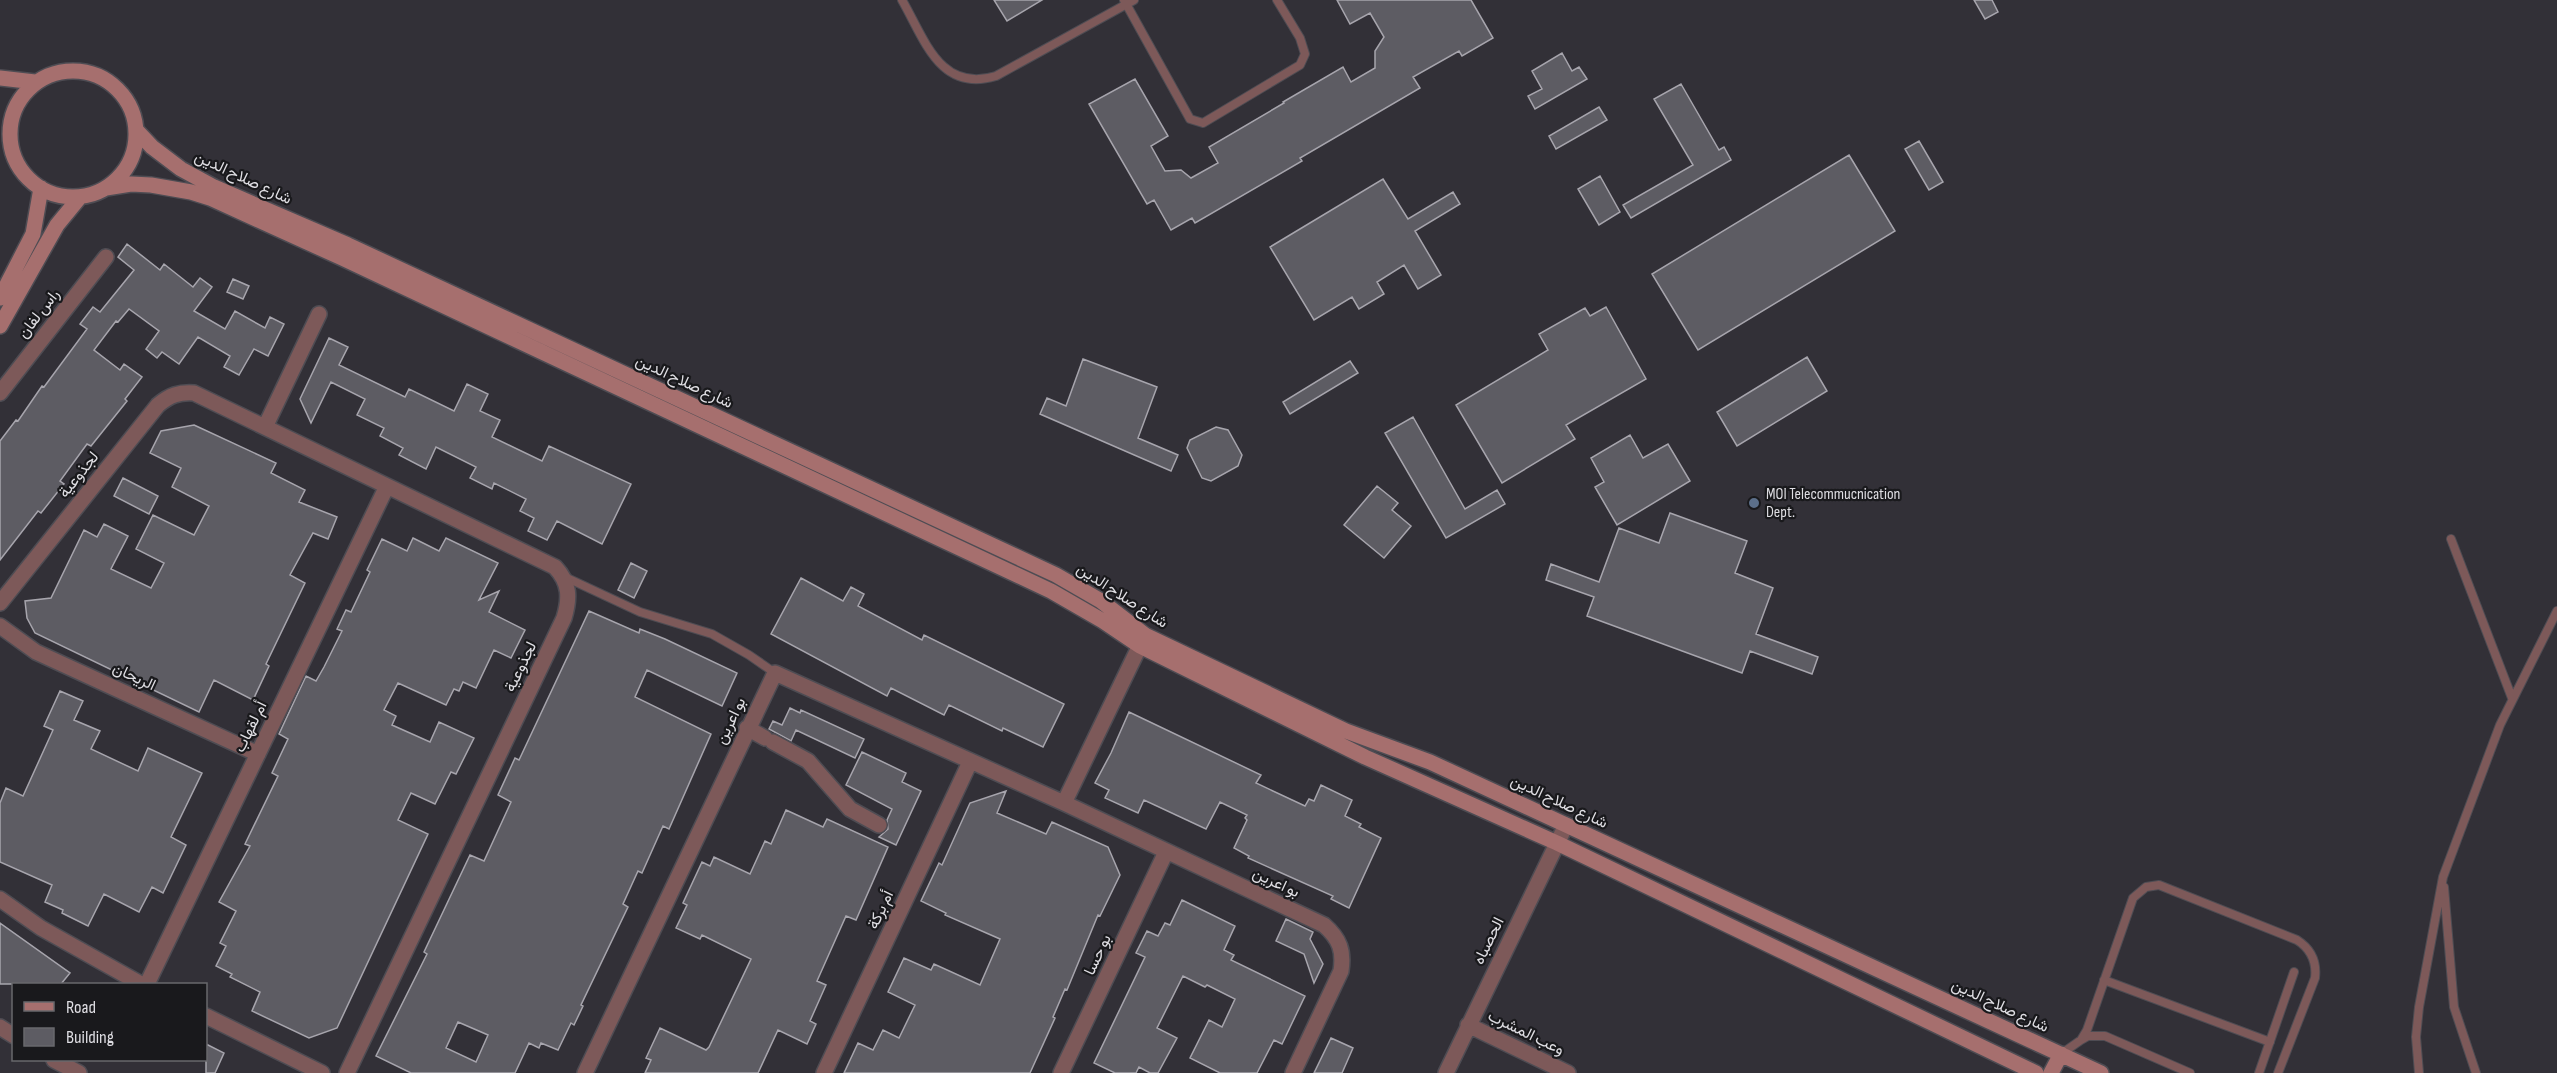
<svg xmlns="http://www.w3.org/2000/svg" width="2557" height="1073" viewBox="0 0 2557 1073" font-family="'Sofia Sans Condensed',Vazirmatn,sans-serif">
<rect width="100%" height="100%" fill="#323037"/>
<path fill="#5d5c63" stroke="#a7a5ad" stroke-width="1.5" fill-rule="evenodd" d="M 994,0 L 1042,0 L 1007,21 Z
M 1337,0 L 1471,0 L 1493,38 L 1462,56 L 1459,51 L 1413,77 L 1420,88 L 1300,158 L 1302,161 L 1195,223 L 1192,218 L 1171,230 L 1154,200 L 1147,204 L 1089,104 L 1135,79 L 1168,136 L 1151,146 L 1165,171 L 1181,170 L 1191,178 L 1218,163 L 1209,147 L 1284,103 L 1283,102 L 1343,67 L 1351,82 L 1375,68 L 1375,51 L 1384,37 L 1370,13 L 1350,24 Z
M 1974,0 L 1992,0 L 1998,12 L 1985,19 Z
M 1562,53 L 1572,71 L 1579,67 L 1587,79 L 1535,109 L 1528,96 L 1542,89 L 1532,71 Z
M 1681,84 L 1719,150 L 1724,147 L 1731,160 L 1631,218 L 1623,205 L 1693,165 L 1654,99 Z
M 1599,107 L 1607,120 L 1556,149 L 1549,136 Z
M 1919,141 L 1943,182 L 1929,190 L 1905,149 Z
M 1849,155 L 1895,231 L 1698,350 L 1652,274 Z
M 1600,176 L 1620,212 L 1599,225 L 1578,189 Z
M 1383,179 L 1408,219 L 1453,192 L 1460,204 L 1415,231 L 1441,275 L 1418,289 L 1404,265 L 1377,282 L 1384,294 L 1359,309 L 1352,297 L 1314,320 L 1270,247 Z
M 127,244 L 160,270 L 164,264 L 193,287 L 200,278 L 212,287 L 194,311 L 225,329 L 235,311 L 265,328 L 270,317 L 284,324 L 268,356 L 254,349 L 239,375 L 224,367 L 230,356 L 198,337 L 179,364 L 162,352 L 157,358 L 146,349 L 159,331 L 129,309 L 118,322 L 116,321 L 94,350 L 120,370 L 124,364 L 142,377 L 125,399 L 127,401 L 91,446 L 87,444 L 60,481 L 64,484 L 41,513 L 38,511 L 0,560 L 0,441 L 16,420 L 18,421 L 42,386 L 44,387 L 87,329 L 80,324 L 93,307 L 100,312 L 134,270 L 118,257 Z
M 233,279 L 249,286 L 243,299 L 227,292 Z
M 1606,307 L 1646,379 L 1566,425 L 1575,439 L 1502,483 L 1456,405 L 1548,350 L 1539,334 L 1585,308 L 1590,316 Z
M 329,338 L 348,347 L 339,365 L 405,397 L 409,389 L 454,411 L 467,384 L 488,394 L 480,411 L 500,420 L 492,437 L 542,461 L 549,446 L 631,484 L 602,544 L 557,521 L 547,540 L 528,531 L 534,518 L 520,511 L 526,499 L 494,483 L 492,489 L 470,478 L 476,467 L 436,447 L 426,469 L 399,455 L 403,448 L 380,436 L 384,428 L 357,415 L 365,399 L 331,382 L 311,423 L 300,399 Z
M 1807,357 L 1827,391 L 1737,446 L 1717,412 Z
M 1083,359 L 1157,387 L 1138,438 L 1178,455 L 1171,471 L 1040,414 L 1047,398 L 1066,406 Z
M 1350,361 L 1358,373 L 1290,414 L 1283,402 Z
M 1413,417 L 1465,509 L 1497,490 L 1505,504 L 1446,538 L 1385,433 Z
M 194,425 L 276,463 L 271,473 L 305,490 L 299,502 L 337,517 L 328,539 L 313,533 L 290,575 L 305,583 L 266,664 L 269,666 L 253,700 L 214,680 L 199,712 L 35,633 L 27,618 L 25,601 L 51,598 L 84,530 L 97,537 L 104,524 L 128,536 L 111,569 L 151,588 L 164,563 L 136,549 L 153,515 L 194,535 L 209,506 L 172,487 L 181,468 L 150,453 L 161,431 Z
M 1216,427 L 1228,430 L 1242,455 L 1238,466 L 1211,481 L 1202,478 L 1187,448 L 1190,440 Z
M 1630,435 L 1643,458 L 1668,444 L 1690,481 L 1617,525 L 1595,487 L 1604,482 L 1591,458 Z
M 123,478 L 158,496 L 149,514 L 114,496 Z
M 1377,486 L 1398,503 L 1392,510 L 1411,526 L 1384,558 L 1344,525 Z
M 1670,513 L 1747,541 L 1735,573 L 1773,588 L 1756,634 L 1818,657 L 1812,674 L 1750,651 L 1742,673 L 1587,616 L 1594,597 L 1546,580 L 1551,564 L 1599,582 L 1619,528 L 1659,543 Z
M 413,538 L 439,551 L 446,538 L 498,563 L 479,600 L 499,591 L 489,612 L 525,630 L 511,658 L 494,650 L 476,688 L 463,682 L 459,691 L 454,689 L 446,705 L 398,683 L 384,710 L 396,716 L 392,725 L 430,742 L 439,722 L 474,738 L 456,774 L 451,772 L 435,804 L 411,793 L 398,820 L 428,834 L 337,1028 L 309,1038 L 252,1011 L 260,992 L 230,977 L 232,974 L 216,966 L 226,946 L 220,943 L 236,911 L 219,902 L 250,846 L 245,844 L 278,776 L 272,773 L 288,739 L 279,734 L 306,676 L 316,681 L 324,667 L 342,631 L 337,629 L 346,610 L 351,612 L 370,572 L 367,570 L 382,539 L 407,551 Z
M 631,563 L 647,571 L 634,598 L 618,590 Z
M 801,578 L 843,601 L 851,587 L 864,594 L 858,606 L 922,640 L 924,635 L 1064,704 L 1043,747 L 1003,728 L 1002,731 L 949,705 L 944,715 L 891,688 L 887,696 L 771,634 Z
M 589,611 L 639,633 L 640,629 L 665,639 L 737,673 L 722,706 L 647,670 L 635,697 L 711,734 L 669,829 L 663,826 L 642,873 L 638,871 L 623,904 L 628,907 L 581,1005 L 583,1006 L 574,1025 L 571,1023 L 558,1050 L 541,1043 L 539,1048 L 529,1043 L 515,1073 L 411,1073 L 376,1056 L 427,954 L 424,952 L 470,855 L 484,861 L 511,802 L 498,795 L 515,758 L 519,760 ZM 458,1022 L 488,1035 L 476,1062 L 446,1048 Z
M 60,691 L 83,701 L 74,720 L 100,731 L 91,749 L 138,771 L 148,748 L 202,773 L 171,837 L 186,845 L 163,893 L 152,887 L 139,912 L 104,894 L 88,926 L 62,913 L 63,910 L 45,902 L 52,885 L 0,862 L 0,803 L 6,788 L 23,796 L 53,730 L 44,726 Z
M 790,708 L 800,713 L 801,710 L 864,739 L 855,758 L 796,730 L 791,741 L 769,729 L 773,721 L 782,725 Z
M 1129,712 L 1261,775 L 1256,783 L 1305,806 L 1309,799 L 1314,801 L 1321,785 L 1352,800 L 1345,816 L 1361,824 L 1359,827 L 1381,838 L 1349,908 L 1331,899 L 1333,896 L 1248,858 L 1249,856 L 1234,848 L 1247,820 L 1245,818 L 1247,815 L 1220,802 L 1206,829 L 1144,800 L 1138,813 L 1105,798 L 1109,790 L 1095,783 L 1111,753 Z
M 862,752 L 906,773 L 902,782 L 921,791 L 896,845 L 879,837 L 888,829 L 887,820 L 892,809 L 846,785 Z
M 1006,791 L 997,813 L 1046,834 L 1052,822 L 1108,847 L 1120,875 L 1100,916 L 1098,915 L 1067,990 L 1065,989 L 1053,1017 L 1055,1018 L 1030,1073 L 844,1073 L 858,1043 L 873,1050 L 883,1030 L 899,1038 L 915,1005 L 888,992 L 904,958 L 931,970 L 934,964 L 980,985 L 1000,939 L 945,915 L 946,913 L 921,901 L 939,863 L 942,865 L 970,803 Z
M 786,810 L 823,827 L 827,819 L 888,847 L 856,920 L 846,916 L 817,981 L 826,985 L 810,1021 L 816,1024 L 807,1044 L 778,1030 L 758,1073 L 645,1073 L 651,1060 L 646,1058 L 660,1028 L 706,1050 L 709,1047 L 751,959 L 702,935 L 700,939 L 676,928 L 687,905 L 683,903 L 702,862 L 710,866 L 714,857 L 750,874 L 765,841 L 771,844 Z
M 1182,900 L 1235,926 L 1224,950 L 1234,955 L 1231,960 L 1305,996 L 1282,1044 L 1274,1040 L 1257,1073 L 1220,1073 L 1190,1058 L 1209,1020 L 1222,1027 L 1235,999 L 1207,985 L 1205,987 L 1183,976 L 1157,1028 L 1177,1038 L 1158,1073 L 1150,1073 L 1139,1067 L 1136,1073 L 1115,1073 L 1094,1063 L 1145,957 L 1136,953 L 1147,931 L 1158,936 L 1165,923 L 1170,925 Z
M 1286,919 L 1313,932 L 1310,939 L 1323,964 L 1314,983 L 1304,954 L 1276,941 Z
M 0,923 L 70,973 L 61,984 L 0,984 Z
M 1331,1038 L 1353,1048 L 1342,1073 L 1314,1073 Z
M 206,1044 L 224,1053 L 215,1073 L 206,1073 Z"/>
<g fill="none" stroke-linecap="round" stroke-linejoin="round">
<g stroke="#4e4c53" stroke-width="10">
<path id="lane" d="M 902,0 C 925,40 940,93 996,76 L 1134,0
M 1124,0 L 1190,119 L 1203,123 L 1300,65 L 1305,54 L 1300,38 L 1277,0
M 2451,539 L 2512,698
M 565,577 L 640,612 L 712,634 L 749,655 L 775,673
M 2444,887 L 2454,1007 L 2476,1073
M 2104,980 L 2270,1042
M 2081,1040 L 2088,1036 L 2105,1036 L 2190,1073
M 2061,1054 L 2081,1040 L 2087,1030 L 2133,898 L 2146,887 L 2159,885 L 2297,940 C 2311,949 2317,961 2315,978 L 2278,1073
M 2259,1073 L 2294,972
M 2419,1073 L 2416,1037 L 2419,1007 L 2443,877 L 2500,725 L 2557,611"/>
</g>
<g stroke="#4e4c53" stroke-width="18">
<path id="street" d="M 0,393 L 106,257
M 265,427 L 319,314
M 0,603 L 158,405 C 170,395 179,392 194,393 L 555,567 C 570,583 570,598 564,618 L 347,1073
M 0,626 L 36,652 L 258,754
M 747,728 L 765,738
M 773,742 L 808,761 L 850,809 L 879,825
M 1064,803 L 1145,635
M 0,899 L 41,928 L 141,984
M 147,984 L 387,486
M 206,1016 L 322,1073
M 1468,1025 L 1568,1073
M 0,1027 L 14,1036
M 54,1060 L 79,1073
M 585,1073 L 775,673 L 1064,803 L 1324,925 C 1340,939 1344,951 1341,971 L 1293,1073
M 824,1073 L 970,762
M 1061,1073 L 1166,852
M 1446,1073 L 1566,825"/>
</g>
<g stroke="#4e4c53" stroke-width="18">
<path id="secondary" d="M10 134a63 63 0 1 1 126 0a63 63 0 1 1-126 0Z
M 0,78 L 35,82
M 136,130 L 152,147 L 181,169 L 214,187 L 348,245 L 1056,575 L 1101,601 L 1145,635 L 1346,731 L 1430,762 L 2101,1073
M 106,188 L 131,184 L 151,185 L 191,192 L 210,198 L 342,258 L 1051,591 L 1103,621 L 1140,646 L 1365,757 L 1557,843 L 2036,1073
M 0,298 L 33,234 L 41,188
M 0,326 L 57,225 L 80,197
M 2051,1073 L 2061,1054"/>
</g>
<use href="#lane" stroke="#7d5959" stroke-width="8"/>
<use href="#street" stroke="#7d5959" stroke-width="15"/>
<use href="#secondary" stroke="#a66f6e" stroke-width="15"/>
</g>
<circle fill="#5c6f8a" stroke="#19191c" stroke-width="2" cx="1754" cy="503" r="6"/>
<g text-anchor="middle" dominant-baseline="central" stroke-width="4.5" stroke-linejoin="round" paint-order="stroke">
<g font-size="16" fill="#dfdee3" stroke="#19191c">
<text transform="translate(243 178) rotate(25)">شارع صلاح الدين</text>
<text transform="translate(39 314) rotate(-52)">راس لفان</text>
<text transform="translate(684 382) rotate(25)">شارع صلاح الدين</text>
<text transform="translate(79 475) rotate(-51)">لجذوعية</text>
<text transform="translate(1122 596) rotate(33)">شارع صلاح الدين</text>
<text transform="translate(521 667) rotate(-64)">لجذوعية</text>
<text transform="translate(134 677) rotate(25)">الريحان</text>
<text transform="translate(731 721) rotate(-64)">بو اعرين</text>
<text transform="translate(251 727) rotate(-64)">أم لقهاب</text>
<text transform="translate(1559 802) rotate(25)">شارع صلاح الدين</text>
<text transform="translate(1276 883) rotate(25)">بو اعرين</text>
<text transform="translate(881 910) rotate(-65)">أم بركة</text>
<text transform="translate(1489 941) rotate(-64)">الحصباه</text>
<text transform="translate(1098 955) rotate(-65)">بو حسا</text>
<text transform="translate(2000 1006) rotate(25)">شارع صلاح الدين</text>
<text transform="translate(1526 1033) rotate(26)">وعب المشرب</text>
</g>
<g font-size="16" fill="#dfdee3" stroke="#19191c" text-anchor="start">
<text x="1766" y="494">MOI Telecommucnication<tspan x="1766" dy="18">Dept.</tspan></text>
</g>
</g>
<rect x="12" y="983" width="195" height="78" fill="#19191c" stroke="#68686c" stroke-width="1.5"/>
<rect x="24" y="1002" width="30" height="9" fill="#a66f6e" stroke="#68686c" stroke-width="1.5"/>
<text x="66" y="1013" font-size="18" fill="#dfdee3">Road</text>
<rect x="24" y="1028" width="30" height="18" fill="#5d5c63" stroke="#68686c" stroke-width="1.5"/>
<text x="66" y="1043" font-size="18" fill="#dfdee3">Building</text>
</svg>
